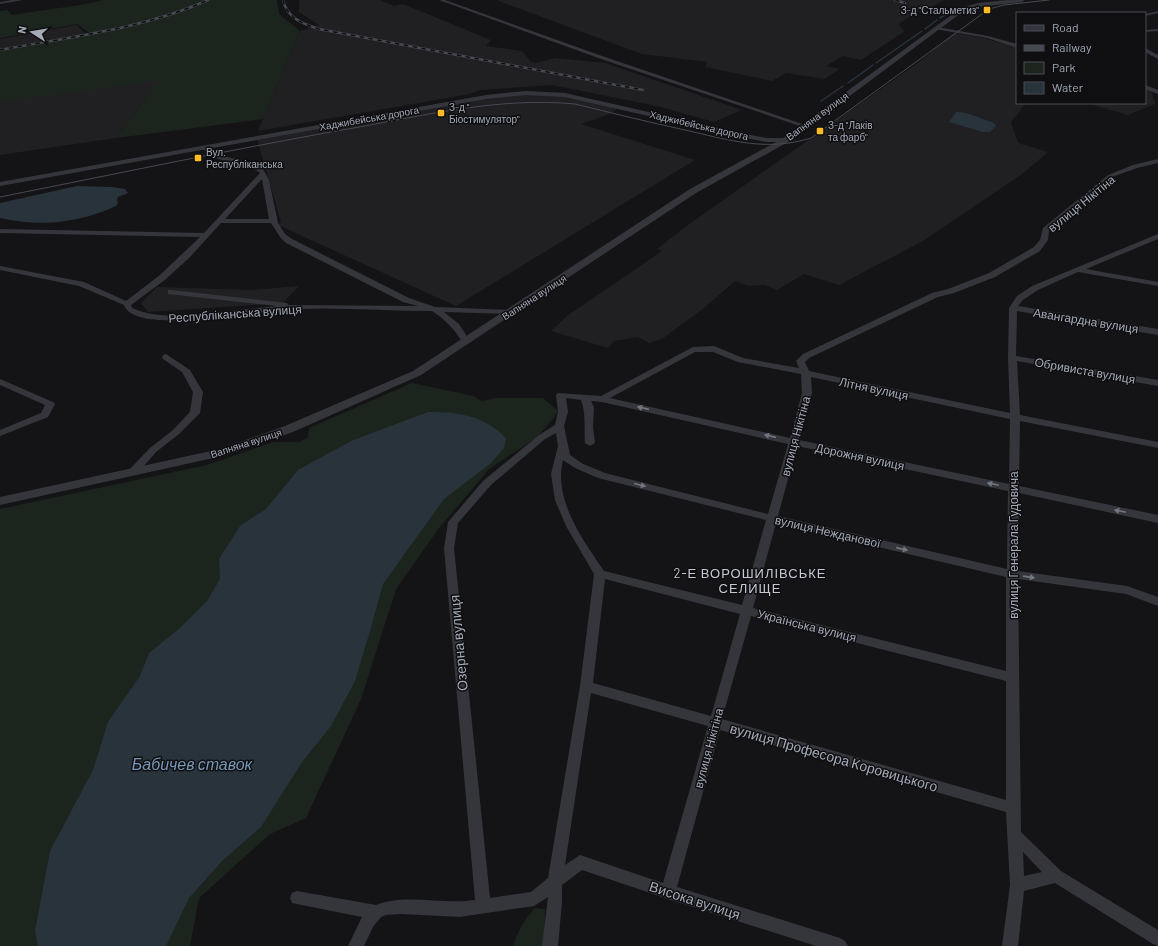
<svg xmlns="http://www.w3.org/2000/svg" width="1158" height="946" viewBox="0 0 1158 946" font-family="Barlow,sans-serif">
<rect width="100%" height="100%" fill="#141416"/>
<path fill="#202023" d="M 299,0 L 380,0 L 394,6 L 403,4 L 491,40 L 486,46 L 522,51 L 531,62 L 536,63 L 555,58 L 605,63 L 742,110 L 714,122 L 657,106 L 552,85 L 480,90 L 470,94 L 258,131 L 300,31 L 319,25 L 299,12 Z
M 496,0 L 944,0 L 925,11 L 921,10 L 900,23 L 899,25 L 905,31 L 861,60 L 843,56 L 826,66 L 840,69 L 824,79 L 786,73 L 772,81 L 705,67 L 708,62 L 642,54 Z
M 76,25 L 86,34 L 0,51 L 0,39 Z
M 954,33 L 983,38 L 1017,48 L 1017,103 L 1026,103 L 1011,122 L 1018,143 L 1048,152 L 1022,174 L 923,241 L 839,285 L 804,274 L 777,290 L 765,285 L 749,286 L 735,281 L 704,308 L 662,339 L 649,343 L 638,337 L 614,341 L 608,348 L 551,331 L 567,316 L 662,251 L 657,249 L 685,227 L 919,62 Z
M 160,80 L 116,138 L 0,155 L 0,101 Z
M 1145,89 L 1151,90 L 1155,104 L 1128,115 L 1086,103 L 1145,103 Z
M 546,94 L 564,96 L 619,108 L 607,115 L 581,124 L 695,160 L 456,306 L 278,225 L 281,222 L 257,139 L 507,95 Z
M 299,286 L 283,303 L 148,312 L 141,303 L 157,287 L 250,290 Z"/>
<path fill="#1c251d" d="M 104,0 L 277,0 L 279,14 L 300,31 L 263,119 L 116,138 L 159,81 L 0,102 L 0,51 L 91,34 L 77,24 L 0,38 L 0,11 L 7,10 L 12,15 L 80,5 Z
M 412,383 L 473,396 L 482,401 L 495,398 L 543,398 L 558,411 L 553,419 L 537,437 L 489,469 L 439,528 L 396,589 L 361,699 L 306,818 L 270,834 L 199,898 L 190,946 L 0,946 L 0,509 L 207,465 L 274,442 L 300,442 L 308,437 L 309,428 Z
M 535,908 L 545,909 L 544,946 L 513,946 C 518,932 524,919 535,908 Z"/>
<path fill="#29333b" d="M 956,112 C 965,111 985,120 994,123 L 996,126 L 990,132 L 983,132 L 949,122 Z
M 77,186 L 112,187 L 125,189 L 128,193 L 118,197 L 117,200 L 118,203 L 116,206 C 79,223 40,227 0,218 L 0,203 Z
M 428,412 C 459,412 483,415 506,438 L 504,448 L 491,463 L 444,499 L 383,584 L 370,631 L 355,681 L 331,726 L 302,762 L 261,827 L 222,861 L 189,898 L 166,946 L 38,946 L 35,931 L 50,851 L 93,770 L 108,722 L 140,676 L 149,653 L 180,628 L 207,601 L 220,579 L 219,559 L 240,526 L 266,509 L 298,470 L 351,441 Z"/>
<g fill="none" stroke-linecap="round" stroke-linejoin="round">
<path stroke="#29333b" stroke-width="1.5" d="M 940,18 L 953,10
M 925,29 L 937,20
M 876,63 L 922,31
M 848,83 L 873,65
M 821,101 L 843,86"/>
<path fill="#35363c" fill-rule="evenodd" d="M 12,0 L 23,0 L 0,4 L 0,2 Z
M 439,0 L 445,0 L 605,57 L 808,126 L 803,127 L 601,59 Z
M 1158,11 L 1158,13 L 1145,16 L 1145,14 Z
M 937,27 L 988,36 L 1017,44 L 1017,48 L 987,38 L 935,29 Z
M 1158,29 L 1158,31 L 1145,32 L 1145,30 Z
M 1145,48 L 1158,55 L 1158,59 L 1145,52 Z
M 1145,85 L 1158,90 L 1158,94 L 1145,89 Z
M 205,146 L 223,156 L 251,163 L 263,169 L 269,180 L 278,223 L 285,234 L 292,239 L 409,298 L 435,307 L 511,310 L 515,312 L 511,314 L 444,312 L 459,324 L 470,341 L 466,344 L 463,343 C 454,329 446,320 432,311 C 387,311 340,307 295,309 C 251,311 206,324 161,320 C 150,320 128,317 124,305 L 79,286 L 0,270 L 0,266 L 84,282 L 126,301 L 160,275 L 200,237 L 0,233 L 0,229 L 204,233 L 260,173 L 252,167 L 218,159 L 203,149 L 202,148 ZM 262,179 L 269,219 L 225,219 ZM 221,223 L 271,223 L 280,237 L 286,243 L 403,302 L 418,306 L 288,305 L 287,303 L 171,290 L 168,290 L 168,294 L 277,306 C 258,308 238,310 218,312 C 189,315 160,320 132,308 L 131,305 L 166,279 L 190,257 Z
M 1158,159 L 1158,163 L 1137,168 L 1112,177 L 1049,231 L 1048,240 L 1040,251 L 995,277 L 954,293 L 938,297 L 809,358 L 805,362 L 809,371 L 823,374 L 1010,413 L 1008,358 L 1009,308 L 1017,296 L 1032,286 L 1158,234 L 1158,239 L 1086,269 L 1158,282 L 1158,286 L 1078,272 L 1038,290 L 1023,300 L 1018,306 L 1158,329 L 1158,335 L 1017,311 L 1016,356 L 1158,380 L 1158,386 L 1017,361 L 1020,415 L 1158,442 L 1158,448 L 1020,421 L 1019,486 L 1158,515 L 1158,523 L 1019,493 L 1018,571 L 1127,586 L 1158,597 L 1158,606 L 1126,594 L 1018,579 L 1021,832 L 1061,871 L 1158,930 L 1158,946 L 1153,944 L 1055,883 L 1024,891 L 1018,946 L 1002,946 L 1010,885 L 1006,812 L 720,730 L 677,887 L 840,938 L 845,941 L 848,946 L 816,946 L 668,899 L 582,870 L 562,885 L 562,902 L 558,946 L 542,946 L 548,897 L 534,906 L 460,917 L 401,914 L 386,915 L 381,917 L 373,927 L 364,946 L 348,946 L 362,917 L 292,903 L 290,898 L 292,893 L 297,891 L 376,905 C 406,893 443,905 475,900 L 444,548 L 448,522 L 483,481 L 539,435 L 555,425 L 558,412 L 556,395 L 558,393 L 601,396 L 693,347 L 714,346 L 743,358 L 799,368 L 796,361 L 803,354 L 932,293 L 948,289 L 989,273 L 1034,247 L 1040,240 L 1043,228 L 1108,175 L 1133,165 ZM 695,352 L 713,352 L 738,362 L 801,374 L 802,393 L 790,438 L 610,398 ZM 811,377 L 1010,419 L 1009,484 L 799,440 L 812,393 ZM 566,398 L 581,400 C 586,411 584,430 585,443 L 590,446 L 595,443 L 593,427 L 594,407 L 591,401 L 602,402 L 788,444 L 768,514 L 605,473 L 583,464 L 570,455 L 564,426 L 568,412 ZM 556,433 L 558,446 L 551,474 L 555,500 L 566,526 L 594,574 L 580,686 L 548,878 L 531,892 L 490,898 L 454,548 L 458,523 L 491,485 L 545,439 ZM 797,446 L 1008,491 L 1007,569 L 778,516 ZM 563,460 L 575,468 L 598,478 L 766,520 L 742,605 L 604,571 C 583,540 553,500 563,460 ZM 776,523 L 1006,577 L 1006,671 L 753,608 ZM 605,579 L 740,614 L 711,716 L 593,683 ZM 751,616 L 1006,681 L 1006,800 L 722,719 ZM 591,693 L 708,726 L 663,883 L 580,855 L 565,865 ZM 1023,852 L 1042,872 L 1024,876 Z
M 166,354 L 190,370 L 203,392 L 200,413 L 179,434 L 156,452 L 136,475 L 128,475 L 127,473 L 128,471 L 150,448 L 173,430 L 190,412 L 193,392 L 182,372 L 163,359 L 162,357 L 163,355 Z
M 0,379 L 53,402 L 55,404 L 48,417 L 0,436 L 0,430 L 41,413 L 45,405 L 0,385 Z"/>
<path fill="#35363c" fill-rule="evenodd" d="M 1008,0 L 1025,0 L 1022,2 L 978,7 L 965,10 L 788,142 L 696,193 L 421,375 L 293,432 L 227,455 L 0,505 L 0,497 L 220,449 L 285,426 L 413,371 L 690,189 L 776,142 L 766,142 L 745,138 L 565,97 L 526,95 L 486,99 L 0,186 L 0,182 L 486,95 L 526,91 L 565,93 L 745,134 L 766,138 L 783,138 L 961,8 L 978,3 Z"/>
<path stroke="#474951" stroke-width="1" d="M 0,197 C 120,173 239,148 359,127 C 431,114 502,97 575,104 C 612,113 648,122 685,130 C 729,140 766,152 811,138 L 989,9 L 1004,5 L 1049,0"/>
<g stroke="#474951" stroke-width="2.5">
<path id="rail" d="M 283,0 C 287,18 303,24 319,29 L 643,90
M 895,0 L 905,3
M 0,50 C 69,37 143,29 208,0"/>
</g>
<use href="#rail" stroke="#0f0f11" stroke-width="1.5" stroke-dasharray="4.5" stroke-linecap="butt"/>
</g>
<defs><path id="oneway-solid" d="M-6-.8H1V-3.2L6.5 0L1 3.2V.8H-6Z"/></defs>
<g fill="#727680">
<use href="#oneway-solid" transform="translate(643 408) rotate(-167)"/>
<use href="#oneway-solid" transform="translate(770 436) rotate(-167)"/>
<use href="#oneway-solid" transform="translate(993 484) rotate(-168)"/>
<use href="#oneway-solid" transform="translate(640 485) rotate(14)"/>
<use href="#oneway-solid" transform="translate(1120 511) rotate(-168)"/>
<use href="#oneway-solid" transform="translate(902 549) rotate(13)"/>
<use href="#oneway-solid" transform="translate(1029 577) rotate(8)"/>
</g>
<g fill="#ffbb23" stroke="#0f0f11" stroke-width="1.5">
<rect x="983" y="6" width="8" height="8" rx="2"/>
<rect x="437" y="109" width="8" height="8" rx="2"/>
<rect x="816" y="127" width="8" height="8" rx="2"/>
<rect x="194" y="154" width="8" height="8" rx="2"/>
</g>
<g text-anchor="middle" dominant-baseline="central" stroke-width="3" stroke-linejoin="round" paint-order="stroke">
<g font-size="10" fill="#a4aab8" stroke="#0f0f11" text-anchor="start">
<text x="979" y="10" text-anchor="end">З-д "Стальметиз"</text>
<text x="449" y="107">З-д "<tspan x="449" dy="12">Біостимулятор"</tspan></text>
<text x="828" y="125">З-д "Лаків<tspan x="828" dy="12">та фарб"</tspan></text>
<text x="206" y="152">Вул.<tspan x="206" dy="12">Республіканська</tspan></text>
</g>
<g font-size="10" fill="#a4aab8" stroke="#0f0f11">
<text transform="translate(817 116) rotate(-36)">Вапняна вулиця</text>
<text transform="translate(369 118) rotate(-10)">Хаджибейська дорога</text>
<text transform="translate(699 125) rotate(13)">Хаджибейська дорога</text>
<text transform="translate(534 297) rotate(-33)">Вапняна вулиця</text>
<text transform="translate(246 443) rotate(-18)">Вапняна вулиця</text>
</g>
<g font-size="12" fill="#a4aab8" stroke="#0f0f11">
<text transform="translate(1081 203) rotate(-39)">вулиця Нікітіна</text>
<text transform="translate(235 313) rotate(-4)">Республіканська вулиця</text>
<text transform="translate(1086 320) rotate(9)">Авангардна вулиця</text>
<text transform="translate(1085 370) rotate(10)">Обривиста вулиця</text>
<text transform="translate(874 388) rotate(12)">Літня вулиця</text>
<text transform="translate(795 436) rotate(-75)">вулиця Нікітіна</text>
<text transform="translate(860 456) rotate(12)">Дорожня вулиця</text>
<text transform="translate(828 531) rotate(13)">вулиця Нежданової</text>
<text transform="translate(1013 545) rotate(-90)">вулиця Генерала Гудовича</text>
<text transform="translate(807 625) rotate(14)">Українська вулиця</text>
<text transform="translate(708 748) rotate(-75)">вулиця Нікітіна</text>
</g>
<g font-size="13" letter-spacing="1" fill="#c6c9d3" stroke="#0f0f11">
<text x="750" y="573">2-Е ВОРОШИЛІВСЬКЕ<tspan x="750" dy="15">СЕЛИЩЕ</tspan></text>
</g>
<g font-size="14" fill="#a4aab8" stroke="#0f0f11">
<text transform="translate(458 643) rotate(-95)">Озерна вулиця</text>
<text transform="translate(834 757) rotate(16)">вулиця Професора Коровицького</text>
<text transform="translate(695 900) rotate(18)">Висока вулиця</text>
</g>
<g font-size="16" font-style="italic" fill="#7797b7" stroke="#0f0f11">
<text x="192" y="763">Бабичев ставок</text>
</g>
</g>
<rect x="1016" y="12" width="130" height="92" fill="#0f0f11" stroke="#4b4d54"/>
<rect x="1024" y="25" width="20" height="6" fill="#35363c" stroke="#4b4d54"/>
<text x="1052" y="32" font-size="12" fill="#a4aab8">Road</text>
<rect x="1024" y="45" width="20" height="6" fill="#474951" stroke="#4b4d54"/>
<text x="1052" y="52" font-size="12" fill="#a4aab8">Railway</text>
<rect x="1024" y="62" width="20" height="12" fill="#1c251d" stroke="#4b4d54"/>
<text x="1052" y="72" font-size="12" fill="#a4aab8">Park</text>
<rect x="1024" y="82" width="20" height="12" fill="#29333b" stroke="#4b4d54"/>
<text x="1052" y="92" font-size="12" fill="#a4aab8">Water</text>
<g transform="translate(32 32) rotate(282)" stroke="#0f0f11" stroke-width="3" paint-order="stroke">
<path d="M0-3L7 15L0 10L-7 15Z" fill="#a4aab8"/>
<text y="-6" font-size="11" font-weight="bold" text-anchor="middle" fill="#a4aab8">N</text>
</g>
</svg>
